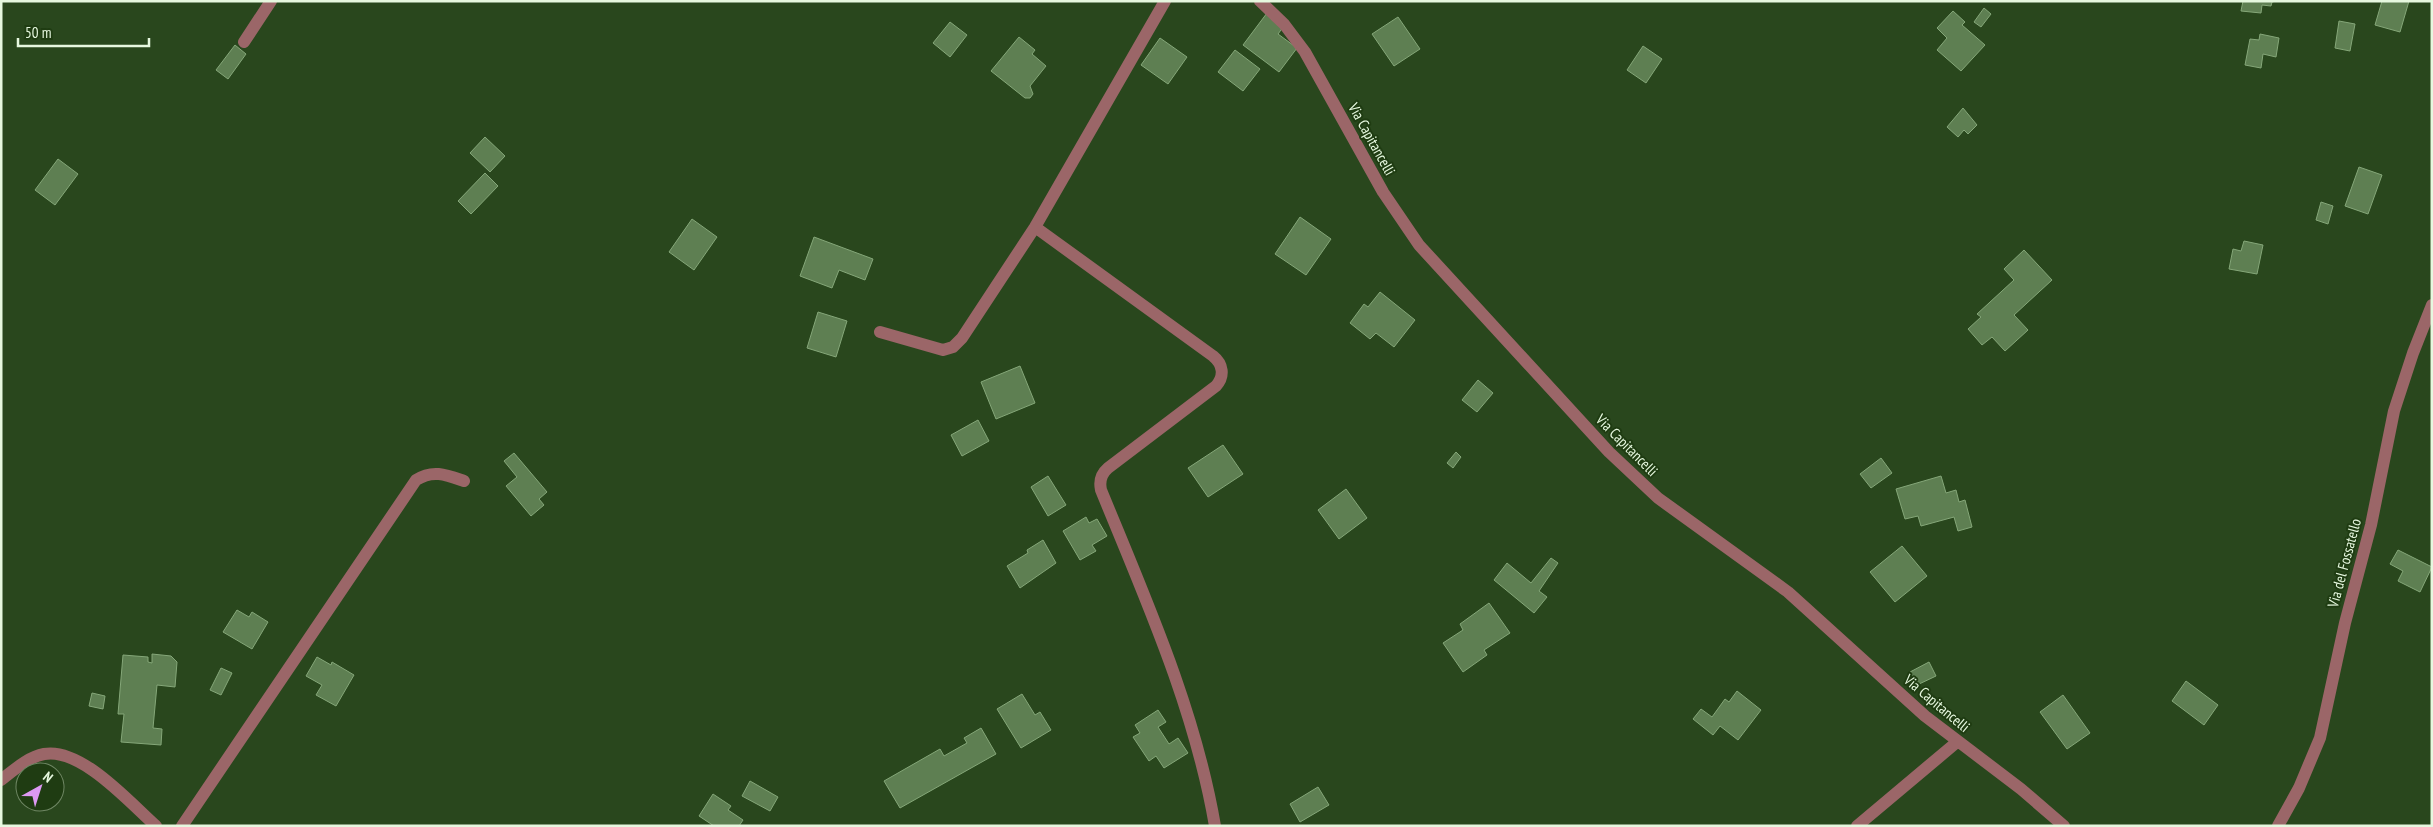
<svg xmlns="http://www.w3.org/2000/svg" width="2433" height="827" viewBox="0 0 2433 827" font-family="'PT Sans Narrow',sans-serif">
<rect width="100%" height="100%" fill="#29471d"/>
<path fill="#5e7f52" stroke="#85a779" d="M 2243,1 L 2276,1 L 2272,2 L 2271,6 L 2262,5 L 2261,13 L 2241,11 Z
M 2382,1 L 2409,1 L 2400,32 L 2375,25 Z
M 1984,8 L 1991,14 L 1981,27 L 1974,22 Z
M 1953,11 L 1965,22 L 1962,25 L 1985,45 L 1961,71 L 1937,50 L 1947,38 L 1937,28 Z
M 1267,13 L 1284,26 L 1278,34 L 1297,48 L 1279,72 L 1243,45 Z
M 1398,17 L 1420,49 L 1394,66 L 1372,34 Z
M 2339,21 L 2355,24 L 2350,51 L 2335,48 Z
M 950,22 L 967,35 L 950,57 L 933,43 Z
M 2260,34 L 2279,38 L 2276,57 L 2263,54 L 2261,68 L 2245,65 L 2250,39 L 2259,40 Z
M 1019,37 L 1035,50 L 1032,54 L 1046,66 L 1030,86 L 1033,94 L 1030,98 L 1025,98 L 991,71 Z
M 1160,38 L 1187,57 L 1168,84 L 1141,65 Z
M 235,45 L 246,54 L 228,79 L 216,70 Z
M 1643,46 L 1662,59 L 1646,83 L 1627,70 Z
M 1235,50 L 1260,69 L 1243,91 L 1218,72 Z
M 1963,108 L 1977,125 L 1968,134 L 1964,130 L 1958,137 L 1947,127 Z
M 485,137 L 505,156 L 490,172 L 470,153 Z
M 58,159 L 78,174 L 55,205 L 35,190 Z
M 2359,167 L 2382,175 L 2368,214 L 2345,206 Z
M 485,173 L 498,186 L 471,214 L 458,201 Z
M 2321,202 L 2333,206 L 2328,224 L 2316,220 Z
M 1300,217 L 1331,239 L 1306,275 L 1275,254 Z
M 692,219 L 717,237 L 694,270 L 669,252 Z
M 814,237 L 873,259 L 865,280 L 839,270 L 832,288 L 800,276 Z
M 2244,241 L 2263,245 L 2257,274 L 2229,269 L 2233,249 L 2241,251 Z
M 2024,250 L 2052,280 L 2014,315 L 2028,330 L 2005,351 L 1992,337 L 1982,345 L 1968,329 L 1981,317 L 1977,314 L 2014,280 L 2004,269 Z
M 1380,292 L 1415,320 L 1394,347 L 1376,333 L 1370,339 L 1350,323 L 1364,304 L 1368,307 Z
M 818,312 L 847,321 L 836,357 L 807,348 Z
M 1020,366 L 1035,403 L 996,419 L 981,382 Z
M 1478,380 L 1493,393 L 1477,412 L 1462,400 Z
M 978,420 L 989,441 L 962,456 L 951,435 Z
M 1223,445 L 1243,474 L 1208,497 L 1188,468 Z
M 1456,452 L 1461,457 L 1453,468 L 1447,463 Z
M 514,453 L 547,492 L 539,499 L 544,505 L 531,516 L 506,486 L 517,477 L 504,461 Z
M 1881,458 L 1892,473 L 1871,488 L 1860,474 Z
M 1048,476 L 1066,505 L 1048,516 L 1031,487 Z
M 1941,476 L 1946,493 L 1956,490 L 1959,502 L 1965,500 L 1972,527 L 1958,531 L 1954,517 L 1921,526 L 1918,516 L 1905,519 L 1896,489 Z
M 1346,489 L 1367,518 L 1339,539 L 1318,510 Z
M 1086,517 L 1089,523 L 1097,519 L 1107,536 L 1092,545 L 1096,551 L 1080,560 L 1063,531 Z
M 1043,540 L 1056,563 L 1020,588 L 1007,566 L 1028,553 L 1027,550 Z
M 1902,546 L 1927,576 L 1895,602 L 1870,572 Z
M 2398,550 L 2432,567 L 2420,592 L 2398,581 L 2403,571 L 2390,564 Z
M 1551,558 L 1558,563 L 1539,591 L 1547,597 L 1534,613 L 1494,580 L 1507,563 L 1531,583 Z
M 1489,603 L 1510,633 L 1484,650 L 1487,655 L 1463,672 L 1443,643 L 1463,630 L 1460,624 Z
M 237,610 L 249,617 L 252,612 L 268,622 L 252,649 L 223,632 Z
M 152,654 L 171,656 L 177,662 L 175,687 L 157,685 L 153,728 L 162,729 L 161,745 L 121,742 L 124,714 L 118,714 L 123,655 L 148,657 L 148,662 L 152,663 Z
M 317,657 L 331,665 L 332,662 L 354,675 L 336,706 L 316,695 L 322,685 L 306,676 Z
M 1929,662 L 1936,676 L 1917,685 L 1910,672 Z
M 221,668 L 232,673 L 221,695 L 210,690 Z
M 2186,681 L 2218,705 L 2204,725 L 2172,701 Z
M 1737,691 L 1761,710 L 1738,740 L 1720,726 L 1713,735 L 1693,719 L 1701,709 L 1712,717 L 1725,699 L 1729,702 Z
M 92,693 L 105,696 L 103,709 L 89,706 Z
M 1022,694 L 1035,715 L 1040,712 L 1051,730 L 1021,748 L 997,709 Z
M 2063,695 L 2090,733 L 2067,749 L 2040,712 Z
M 1158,710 L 1166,722 L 1158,727 L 1169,744 L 1178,738 L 1188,753 L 1164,768 L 1156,756 L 1149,761 L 1133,737 L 1140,733 L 1135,725 Z
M 981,728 L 996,754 L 900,808 L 884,781 L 940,749 L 944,756 L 967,743 L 964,738 Z
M 750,781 L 778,797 L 770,811 L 742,796 Z
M 1318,787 L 1329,805 L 1300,822 L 1290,804 Z
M 713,794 L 731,806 L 728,810 L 743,820 L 739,826 L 714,826 L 699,816 Z"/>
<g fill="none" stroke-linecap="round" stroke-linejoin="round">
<path stroke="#9b6668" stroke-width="12" d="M 1260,1 L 1284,24 L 1305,52 L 1383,192 L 1419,245 L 1609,452 L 1658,498 L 1788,592 L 1925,716 L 2021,789 L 2064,826
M 244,42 L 271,1
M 1035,227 L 1213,356 C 1223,364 1225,376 1216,386 L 1108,468 C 1101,474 1099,481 1101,490 C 1146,600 1195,709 1215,826
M 880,332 L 943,350 L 953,347 L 962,338 L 1035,227 L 1165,1
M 1,780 C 14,770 28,757 44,754 C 81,747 130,803 156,826
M 182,826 L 416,480 C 433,469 447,475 464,481
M 1857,826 L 1957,742
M 2278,826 L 2299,788 L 2320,738 L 2345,623 L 2371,525 L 2394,411 L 2413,353 L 2432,305"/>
</g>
<g text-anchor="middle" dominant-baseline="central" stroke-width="4" stroke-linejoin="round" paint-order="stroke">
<g font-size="15" fill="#e6f8df" stroke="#1f3c12">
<text transform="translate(1372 139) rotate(61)">Via Capitancelli</text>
<text transform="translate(1627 445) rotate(45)">Via Capitancelli</text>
<text transform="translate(2344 563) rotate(-75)">Via del Fossatello</text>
<text transform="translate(1937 703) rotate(40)">Via Capitancelli</text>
</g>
</g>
<rect width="2433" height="827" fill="none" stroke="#e6f8df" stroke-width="5"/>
<g transform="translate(40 787) rotate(39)"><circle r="24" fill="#1f3c12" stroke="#6f8764"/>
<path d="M0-4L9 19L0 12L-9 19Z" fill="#dd99f3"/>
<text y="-8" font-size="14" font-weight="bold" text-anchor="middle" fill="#e6f8df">N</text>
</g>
<path d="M18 38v8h131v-8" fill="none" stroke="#e6f8df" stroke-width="2.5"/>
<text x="25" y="38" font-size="15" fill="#e6f8df" stroke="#1f3c12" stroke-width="4" paint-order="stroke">50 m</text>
</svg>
